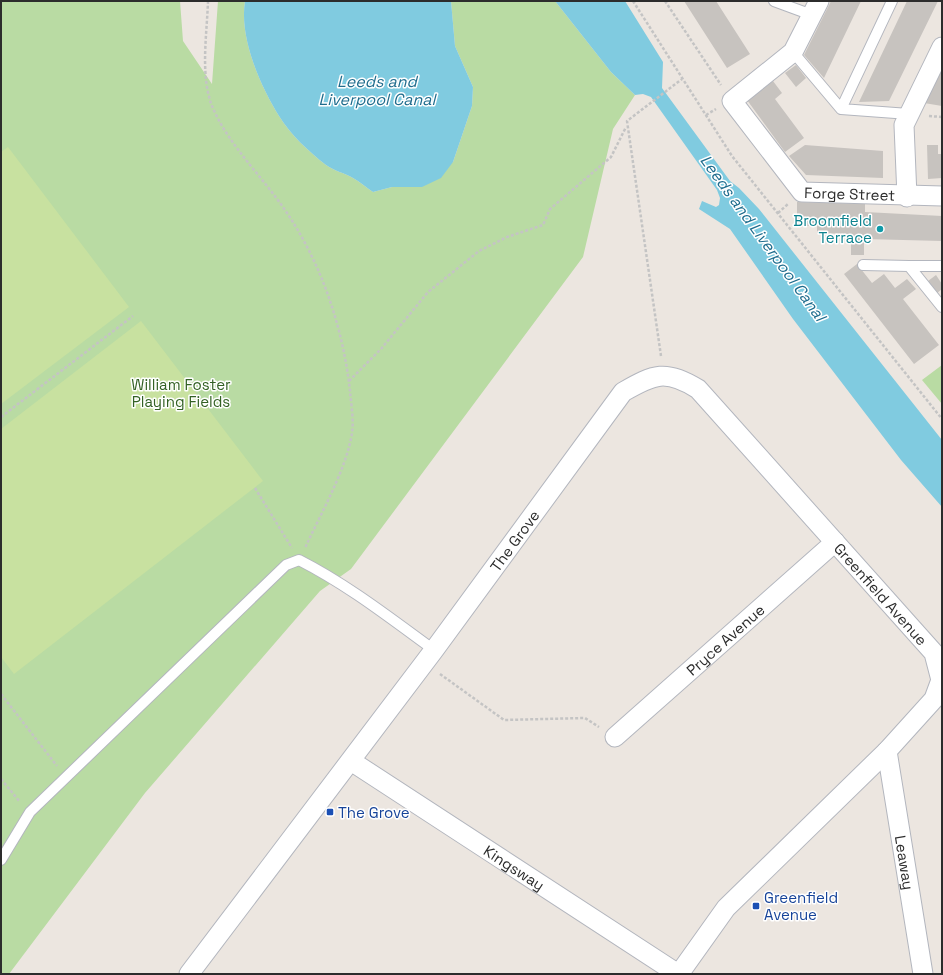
<svg xmlns="http://www.w3.org/2000/svg" width="943" height="975" viewBox="0 0 943 975" font-family="'Space Grotesk',sans-serif">
<rect width="100%" height="100%" fill="#ece6e0"/>
<path fill="#b9dba3" d="M 1,1 L 180,1 L 183,41 L 212,84 L 218,1 L 245,1 C 239,38 260,85 279,116 C 291,135 308,151 326,165 C 334,171 345,173 353,178 C 360,182 367,188 373,192 L 392,187 L 404,186 L 453,162 L 472,106 L 473,87 L 455,46 L 451,1 L 555,1 L 611,72 L 635,95 L 613,129 L 583,257 L 351,569 L 320,591 L 145,793 L 9,974 L 1,974 Z
M 942,365 L 942,404 L 922,380 Z"/>
<path fill="#c8e1a0" d="M 8,147 L 129,307 L 1,404 L 1,152 Z
M 141,321 L 263,481 L 14,674 L 1,657 L 1,429 Z"/>
<path fill="#80cbe0" d="M 245,1 L 451,1 L 455,46 L 473,87 L 472,106 L 453,162 L 441,178 L 422,187 L 392,187 L 373,192 C 367,188 360,182 353,178 C 345,173 334,171 326,165 C 308,151 291,135 279,116 C 260,85 239,38 245,1 Z
M 555,1 L 625,1 L 663,62 L 662,88 L 730,181 L 739,188 L 759,209 L 942,440 L 942,507 L 901,460 L 793,319 L 730,229 L 699,209 L 702,201 L 716,207 L 719,205 L 720,198 L 717,190 L 651,97 L 643,94 L 635,95 L 611,72 Z"/>
<path fill="#c7c3bf" d="M 684,1 L 716,1 L 750,54 L 727,68 Z
M 831,1 L 861,1 L 824,78 L 804,55 Z
M 907,1 L 938,1 L 889,101 L 859,102 Z
M 796,65 L 806,78 L 796,87 L 785,73 Z
M 942,66 L 942,106 L 924,103 Z
M 773,81 L 782,93 L 775,99 L 804,138 L 785,152 L 747,100 Z
M 805,145 L 883,151 L 883,178 L 806,175 L 789,156 Z
M 927,145 L 938,145 L 938,154 L 942,154 L 942,178 L 928,179 Z
M 797,202 L 865,204 L 865,212 L 942,216 L 942,241 L 864,239 L 864,255 L 851,255 L 851,234 L 817,233 L 817,226 L 797,226 Z
M 857,264 L 872,283 L 884,274 L 895,288 L 907,279 L 916,289 L 903,299 L 939,345 L 914,364 L 844,274 Z
M 936,275 L 942,284 L 942,289 L 936,294 L 928,281 Z"/>
<g fill="none" stroke-linecap="round" stroke-linejoin="round">
<g stroke="#b3b6be" stroke-width="12">
<path id="service" d="M 774,1 L 812,15
M 793,52 L 841,109 L 909,114
M 841,109 L 892,1
M 863,265 L 909,266 L 942,307
M 909,266 L 942,266
M 1,860 L 30,812 L 286,565 L 299,560 C 348,585 390,618 434,650"/>
</g>
<g stroke="#b3b6be" stroke-width="21">
<g id="minor">
<path id="s1" d="M 819,1 L 793,52 L 732,101 L 802,192 L 942,196"/>
<path d="M 907,197 L 904,125 L 942,47"/>
<path id="s2" d="M 615,737 L 835,542"/>
<path id="s3" d="M 887,751 L 923,974"/>
<path id="s4" d="M 351,761 L 678,974"/>
<path id="s5" d="M 189,974 L 434,650 L 623,392 C 654,374 666,369 698,389 L 934,653 L 941,680 L 934,699 L 887,751 L 726,908 L 679,974"/>
</g>
</g>
<path stroke="#c4c4c4" stroke-width="2.5" stroke-dasharray="3 2" stroke-linecap="butt" d="M 208,1 C 207,34 200,75 212,106 C 228,145 264,178 287,213 C 322,265 343,328 350,391 C 351,404 354,420 352,433 C 346,470 321,513 305,548
M 633,1 L 732,156 L 942,419
M 665,1 L 721,85
M 706,115 L 716,109
M 929,116 L 942,117
M 778,213 L 788,204
M 661,356 L 627,121 L 682,79
M 349,381 L 381,349 L 428,292 L 479,251 L 507,237 L 543,225 L 550,209 L 611,157 L 626,127
M 1,417 L 133,316
M 255,488 L 292,548
M 440,674 L 504,720 L 585,718 L 599,727
M 1,694 L 57,766
M 1,779 L 20,802"/>
<use href="#service" stroke="#fff" stroke-width="10"/>
<use href="#minor" stroke="#fff" stroke-width="19"/>
</g>
<circle fill="#0f9aa8" stroke="#fff" stroke-width="1.5" cx="880" cy="229" r="4"/>
<g fill="#1a4fb4" stroke="#fff" stroke-width="1.5">
<rect x="326" y="808" width="8" height="8" rx="2"/>
<rect x="752" y="902" width="8" height="8" rx="2"/>
</g>
<g text-anchor="middle" dominant-baseline="central" stroke-width="3" stroke-linejoin="round" paint-order="stroke">
<g font-size="15" fill="#2c2c2c" stroke="#fff">
<text stroke="none"><textPath href="#s1" startOffset="298">Forge Street</textPath></text>
<text stroke="none"><textPath href="#s5" startOffset="542">The Grove</textPath></text>
<text stroke="none"><textPath href="#s5" startOffset="1082">Greenfield Avenue</textPath></text>
<text stroke="none"><textPath href="#s2" startOffset="147">Pryce Avenue</textPath></text>
<text stroke="none"><textPath href="#s3" startOffset="113">Leaway</textPath></text>
<text stroke="none"><textPath href="#s4" startOffset="195">Kingsway</textPath></text>
</g>
<g font-size="15" fill="#0d838f" stroke="#fff" text-anchor="end">
<text x="872" y="220">Broomfield<tspan x="872" dy="17">Terrace</tspan></text>
</g>
<g font-size="15" fill="#336124" stroke="#fff">
<text x="181" y="384">William Foster<tspan x="181" dy="17">Playing Fields</tspan></text>
</g>
<g font-size="15" fill="#164399" stroke="#fff" text-anchor="start">
<text x="338" y="812">The Grove</text>
<text x="764" y="897">Greenfield<tspan x="764" dy="17">Avenue</tspan></text>
</g>
<g font-size="16" font-style="italic" fill="#1e6c8d" stroke="#fff">
<text x="377" y="81">Leeds and<tspan x="377" dy="18">Liverpool Canal</tspan></text>
<text transform="translate(763 238) rotate(54)">Leeds and Liverpool Canal</text>
</g>
</g>
<rect width="943" height="975" fill="none" stroke="#2c2c2c" stroke-width="4"/>
</svg>
